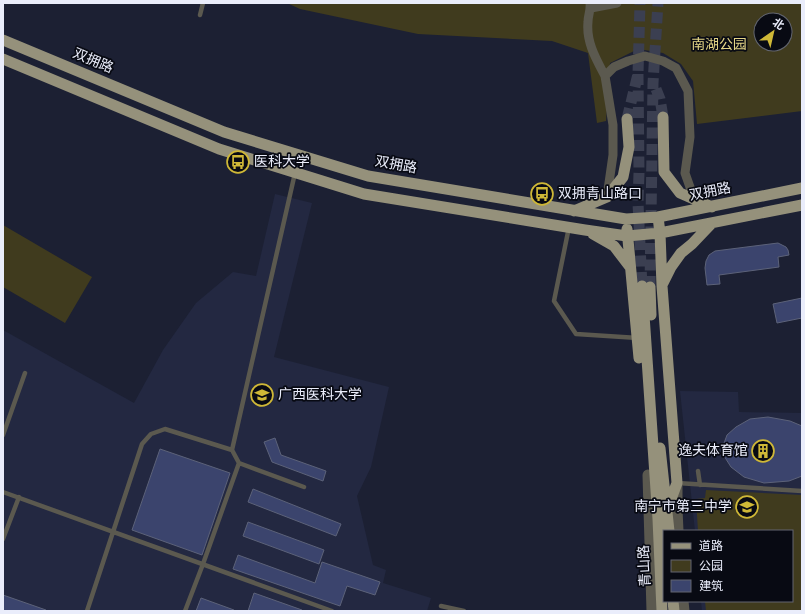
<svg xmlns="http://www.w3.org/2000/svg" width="805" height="614" viewBox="0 0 805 614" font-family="'Source Sans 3','Noto Sans SC',sans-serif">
<rect width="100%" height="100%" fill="#1c2033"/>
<path fill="#232841" d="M 275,194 L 312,203 L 274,357 L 389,387 L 371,467 L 357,496 L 373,565 L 386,570 L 383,583 L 431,598 L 427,611 L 3,611 L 3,330 L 134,403 L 163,350 L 196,303 L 233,272 L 256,276 Z
M 680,391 L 738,392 L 739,412 L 802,413 L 802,611 L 702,611 L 701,601 L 792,601 L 792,531 L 695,531 Z"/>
<path fill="#403b1e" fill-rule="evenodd" d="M 287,3 L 802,3 L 802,111 L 697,124 L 693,81 L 681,64 L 663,53 L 638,49 L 610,63 L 606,121 L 597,123 L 588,53 L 552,41 L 418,34 L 300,9 ZM 761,20 L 785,20 L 785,44 L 761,44 Z
M 3,225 L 92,277 L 65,323 L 3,287 Z
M 706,490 L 802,495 L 802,611 L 706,611 L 705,601 L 792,601 L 792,531 L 698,531 L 696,499 L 705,498 Z"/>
<path fill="#3b446d" stroke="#5c6279" d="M 778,243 L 786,247 L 788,250 L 789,255 L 778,257 L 779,267 L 719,275 L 720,284 L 707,285 L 705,268 L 706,261 L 709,255 L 715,251 Z
M 802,298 L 802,318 L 777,323 L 773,304 Z
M 768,417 L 790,421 L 802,426 L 802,476 L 789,481 L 764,483 L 744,477 L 731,467 L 724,456 L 723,446 L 727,435 L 736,427 L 750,419 Z
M 275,438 L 281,455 L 326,471 L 323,481 L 272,462 L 264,442 Z
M 160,449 L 230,473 L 202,555 L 132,530 Z
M 253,489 L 341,524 L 336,536 L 248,502 Z
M 248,522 L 324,550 L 319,564 L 243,536 Z
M 238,555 L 315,583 L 322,562 L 380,582 L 375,595 L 347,586 L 340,606 L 233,569 Z
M 254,593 L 302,610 L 302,611 L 248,611 Z
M 3,595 L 46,610 L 45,611 L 3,611 Z
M 201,598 L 234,610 L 234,611 L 196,611 Z"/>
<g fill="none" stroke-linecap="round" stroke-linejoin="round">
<path stroke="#3b3f51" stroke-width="11" stroke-dasharray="11 5.5" stroke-linecap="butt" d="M 638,74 L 639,173 L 638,203 L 642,286
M 656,89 L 660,99 L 663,117
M 627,119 L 638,74 L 640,3
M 650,287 L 653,83 L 658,3"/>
<path stroke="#5b594f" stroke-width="4.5" d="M 200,15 L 203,3 L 202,3
M 569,227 L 554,301 L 576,334 L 638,338
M 3,435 L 25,373
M 239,463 L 304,487
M 698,471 L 700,485
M 677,483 L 802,491
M 3,492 L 332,611
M 3,539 L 19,497
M 441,606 L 464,611
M 87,611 L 142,444 L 151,434 L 165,429 L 232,450
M 185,611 L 203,564 L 239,463 L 232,450 L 295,173"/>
<path stroke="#5b594f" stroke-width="9" d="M 590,3 C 591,10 588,15 588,22 C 586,42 596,59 605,76
M 591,8 L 617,3
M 607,197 L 613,155 L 613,125 L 605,76 L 614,67 L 628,61 L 645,56 L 663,61 L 676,68 L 688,91 L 690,137 L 685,173 L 691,190 L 704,201"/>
<path stroke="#5b594f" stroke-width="11" d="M 648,475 L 652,611
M 677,486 L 677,509 L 678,531
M 683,601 L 684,611"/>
<path stroke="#95917b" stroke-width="11" d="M 3,40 L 224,132 L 368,176 L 626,219 L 658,217 L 802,188
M 3,59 L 219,149 L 364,194 L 585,230 L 627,236 L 660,233 L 802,205
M 663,117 L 664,172 L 680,193 L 712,207
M 574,211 L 607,197 L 623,177 L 629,147 L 627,119
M 658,217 L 660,233 L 662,286 L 677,483 L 667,510
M 627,229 L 639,358
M 593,234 L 614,246 L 630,267
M 663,283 L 671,267 L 681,253 L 692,244 L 712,223
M 642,286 L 658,519 L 662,611
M 650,287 L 651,315
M 660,448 L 669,531
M 673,601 L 674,611"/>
</g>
<defs>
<g id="bus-ring" transform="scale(1.15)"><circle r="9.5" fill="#080a13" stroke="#cfb837" stroke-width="1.5"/><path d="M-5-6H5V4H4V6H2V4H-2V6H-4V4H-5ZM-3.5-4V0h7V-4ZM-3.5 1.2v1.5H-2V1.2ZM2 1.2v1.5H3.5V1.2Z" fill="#cfb837"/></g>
<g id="university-ring" transform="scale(1.15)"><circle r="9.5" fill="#080a13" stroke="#cfb837" stroke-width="1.5"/><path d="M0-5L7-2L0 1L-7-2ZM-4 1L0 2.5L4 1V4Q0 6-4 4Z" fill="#cfb837"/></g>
<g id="building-ring" transform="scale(1.15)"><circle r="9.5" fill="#080a13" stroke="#cfb837" stroke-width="1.5"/><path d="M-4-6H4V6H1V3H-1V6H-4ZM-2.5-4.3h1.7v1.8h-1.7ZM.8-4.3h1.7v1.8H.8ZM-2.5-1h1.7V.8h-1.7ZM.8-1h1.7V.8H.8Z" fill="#cfb837"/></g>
<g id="school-ring" transform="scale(1.15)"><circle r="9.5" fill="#080a13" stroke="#cfb837" stroke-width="1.5"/><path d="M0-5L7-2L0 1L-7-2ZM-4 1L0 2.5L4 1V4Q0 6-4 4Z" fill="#cfb837"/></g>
</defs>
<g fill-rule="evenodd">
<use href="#bus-ring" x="238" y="162"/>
<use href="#bus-ring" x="542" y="194"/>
<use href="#university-ring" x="262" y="395"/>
<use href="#building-ring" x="763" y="451"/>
<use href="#school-ring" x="747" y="507"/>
</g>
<g text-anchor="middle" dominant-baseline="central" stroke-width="3.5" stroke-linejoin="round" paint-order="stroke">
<g font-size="14" fill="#e4d586" stroke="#080a13">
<text x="719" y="45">南湖公园</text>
</g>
<g font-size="14" fill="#eaedfb" stroke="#080a13">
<text transform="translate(93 61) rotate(23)">双拥路</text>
<text transform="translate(396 165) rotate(10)">双拥路</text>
<text transform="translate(710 192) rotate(-11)">双拥路</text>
<text transform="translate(645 566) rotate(-93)">青山路</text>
</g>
<g font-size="14" fill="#eaedfb" stroke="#080a13" text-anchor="start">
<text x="254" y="162">医科大学</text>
<text x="558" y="194">双拥青山路口</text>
<text x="278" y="395">广西医科大学</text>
<text x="748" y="451" text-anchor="end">逸夫体育馆</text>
<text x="732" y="507" text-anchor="end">南宁市第三中学</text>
</g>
</g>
<rect width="805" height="614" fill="none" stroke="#eaedfb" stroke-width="8"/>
<rect x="663" y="530" width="130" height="72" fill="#080a13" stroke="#626570"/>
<rect x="671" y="543" width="20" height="6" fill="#95917b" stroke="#626570"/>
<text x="699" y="550" font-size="12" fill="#eaedfb">道路</text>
<rect x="671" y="560" width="20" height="12" fill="#403b1e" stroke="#626570"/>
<text x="699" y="570" font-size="12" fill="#eaedfb">公园</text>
<rect x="671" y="580" width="20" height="12" fill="#3b446d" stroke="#626570"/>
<text x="699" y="590" font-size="12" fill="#eaedfb">建筑</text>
<g transform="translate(773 32) rotate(34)"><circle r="19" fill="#080a13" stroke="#626570"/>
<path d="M0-3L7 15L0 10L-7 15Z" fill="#cfb837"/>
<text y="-6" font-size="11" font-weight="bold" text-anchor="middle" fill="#eaedfb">北</text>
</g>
</svg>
